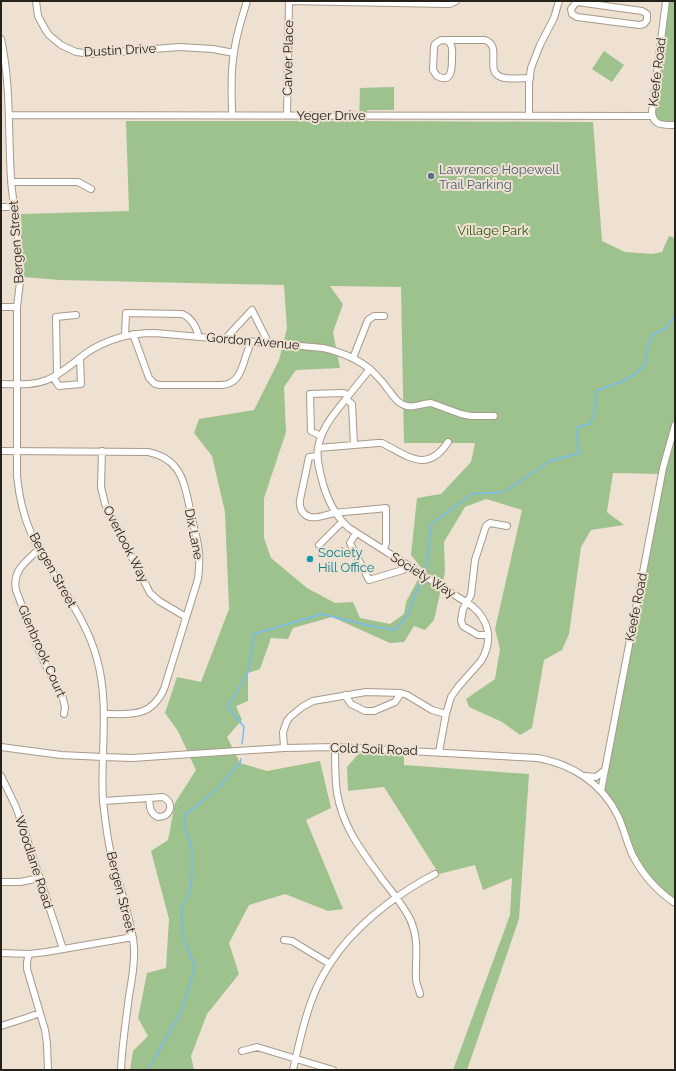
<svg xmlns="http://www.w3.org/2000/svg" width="676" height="1071" viewBox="0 0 676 1071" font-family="Raleway,sans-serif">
<rect width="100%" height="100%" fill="#eee1d2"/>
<path fill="#9ec28d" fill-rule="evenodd" d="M 667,1 L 675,1 L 675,124 L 664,124 L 653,116 Z
M 604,51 L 624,65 L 612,82 L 592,69 Z
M 394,87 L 394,110 L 367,110 L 367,121 L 593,122 L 602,241 L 625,252 L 652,254 L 662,252 L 669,236 L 675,238 L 675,903 L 639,867 L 622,824 L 601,791 L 661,474 L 613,473 L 607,512 L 624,525 L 591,530 L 581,547 L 569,634 L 562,650 L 544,660 L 532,728 L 520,735 L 502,722 L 469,707 L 466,699 L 495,679 L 500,649 L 495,629 L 522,510 L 486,499 L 465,507 L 444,542 L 445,572 L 434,620 L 425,630 L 414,626 L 404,642 L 390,643 L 332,617 L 293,628 L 288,639 L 271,638 L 260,669 L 248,673 L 248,701 L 236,706 L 242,720 L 227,737 L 240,763 L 267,771 L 320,761 L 331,808 L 306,820 L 343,909 L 328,911 L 285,894 L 249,905 L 229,943 L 239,974 L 207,1014 L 191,1056 L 194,1070 L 130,1070 L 133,1051 L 148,1036 L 138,1018 L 147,973 L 166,968 L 169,919 L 151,851 L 168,840 L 175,803 L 196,770 L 178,731 L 165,713 L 177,677 L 201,682 L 229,609 L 225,512 L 212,456 L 194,433 L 199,419 L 254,410 L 279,360 L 287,328 L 284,285 L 59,280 L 24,277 L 21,214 L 129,211 L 126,121 L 359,121 L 360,88 ZM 330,286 L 401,287 L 404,443 L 475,443 L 471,462 L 441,494 L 417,498 L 411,555 L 423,570 L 406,602 L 404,614 L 390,624 L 360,618 L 353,602 L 335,603 L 307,588 L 271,558 L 264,538 L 264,498 L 286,432 L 284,387 L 296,370 L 340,368 L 333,332 L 343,304 Z
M 360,752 L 404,756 L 404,765 L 529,774 L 519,919 L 467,1070 L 453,1070 L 510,915 L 512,878 L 483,890 L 475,865 L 439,874 L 384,787 L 348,791 L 347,767 Z"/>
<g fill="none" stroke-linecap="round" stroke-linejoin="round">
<path stroke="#77bbf6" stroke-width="1.5" d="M 424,571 L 427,565 L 431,524 L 472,494 L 504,492 L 550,461 L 580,453 L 577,439 L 578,427 L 589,424 C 597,414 595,403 596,391 L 623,381 L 634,375 L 646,364 L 646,354 L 652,335 L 666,328 L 675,316
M 242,744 L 244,727 L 228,707 L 248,672 L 254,634 L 322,614 L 366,625 L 395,630 L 407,616 L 422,578
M 148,1070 L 182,1010 L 195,967 L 183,937 L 181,908 L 190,892 L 192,875 L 192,849 L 184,826 L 185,815 L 217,789 L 240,763 L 241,759"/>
<g stroke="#a69a8b" stroke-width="8">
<path id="minor" d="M 36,1 L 38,16 L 45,29 L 49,35 L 61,45 L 76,52 L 92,54 L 179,47 L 213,49 L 234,53
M 289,1 L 446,4 L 450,4 L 456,1
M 666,1 L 652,112 C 653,126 663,125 675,125
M 577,2 L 642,11 L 647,14 L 647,20 L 644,24 L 639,25 L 577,17 L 572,14 L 571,9 L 575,4 Z
M 1,39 C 11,85 8,132 11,179 C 12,195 15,211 17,227 C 19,245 20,264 20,282 C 19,290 18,299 17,307 L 17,476 C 19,496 23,515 31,533 C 36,545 42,555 49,566 C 67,596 88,625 97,659 C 110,706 100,754 103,801 C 105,819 107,837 111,854 C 118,884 131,916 134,947 C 135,963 132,980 129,996 C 126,1021 122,1045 121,1070
M 441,40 C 445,40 449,40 451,45 C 453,49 452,54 452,58 C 452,68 452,84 437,76 L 433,70 L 434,47 L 435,44 Z
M 447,40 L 485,40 C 503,46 484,71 501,77 C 508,80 522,78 530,78
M 9,115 L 652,116
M 232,115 C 232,95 230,73 234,53 C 236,35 242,18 247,1
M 287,115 L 289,1
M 529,115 L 529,83 L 531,68 L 540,45 L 554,18 L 559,1
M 11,182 L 78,182 L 91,189
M 1,207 L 13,207
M 1,307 L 17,307
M 133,334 L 149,378 L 155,384 L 160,385 L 222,385 C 236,384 240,374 244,362 C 246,355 249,348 251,341
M 125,336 L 126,313 L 182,314 C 192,318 196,327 199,337
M 225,339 L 252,310 L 268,342
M 353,358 L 368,320 L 374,316 L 384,316
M 370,369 C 361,380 353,390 345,400 C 333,415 321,429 318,448 C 316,460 320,472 323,484 C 328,501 335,516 349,528 L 472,606 C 490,621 493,641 481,661 L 458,687 L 451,697 L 446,714 L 439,752
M 57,375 L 56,317 L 76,315
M 53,377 L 59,386 L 81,384 L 80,358
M 1,384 C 16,384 32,386 47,380 C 61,374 73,363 85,354 C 106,339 130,333 155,333 L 323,348 C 341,352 359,359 373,372 C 378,377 383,382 387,388 C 393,395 397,404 407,406 C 416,408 423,403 431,403 L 461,414 L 471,416 L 494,416
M 346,399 L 352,404 L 354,445
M 321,436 L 311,431 L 310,394 L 344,393 L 348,396
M 318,448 L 378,443 L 382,443 C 408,456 427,474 448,442
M 1,451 L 148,452 C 159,454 169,459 176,468 C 186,481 188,503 192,518 C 194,529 198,540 199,552 C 200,561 199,570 198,579 L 164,689 C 151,718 130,714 104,714
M 102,451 L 101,487 L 105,504 L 150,593 L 159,601 L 186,617
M 317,456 L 309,457 L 300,500 C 299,507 302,515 310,517 C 318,519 327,514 335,513 C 352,511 369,510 386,508 L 386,543 L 384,550
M 356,533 L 350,543 L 369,580 L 403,570 L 408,565
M 319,545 L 342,522
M 39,549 C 26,562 12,570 16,590 L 35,641 L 43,660 L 62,695 L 65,707 L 64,714
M 488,635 L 478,635 L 463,626 L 461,621 L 463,609 L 471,595 L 475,560 L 486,526 L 490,523 L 507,526
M 345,695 L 351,704 L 365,711 L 374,711 L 395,702 L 401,693
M 1,747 L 61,755 L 103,757 L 132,758 L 284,748 L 335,747 L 537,758 C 572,764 602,783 618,816 C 624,829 627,843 633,856 C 643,875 657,891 675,903
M 335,747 C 335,762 335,778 337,793 C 343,828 362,851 382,879 C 392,892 403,905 410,919 C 420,941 415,957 416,979 C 416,984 419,989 420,994
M 284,748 L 283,732 L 287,721 L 290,717 L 302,707 L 313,701 L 366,692 L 401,693 L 407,695 L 432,710 L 446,714
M 1,776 L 16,807 L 23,827 L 63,949
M 585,776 L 596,777 L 605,770
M 601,791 L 663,468 L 675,425
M 163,797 C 175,803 171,817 158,817 C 149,813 150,806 149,798 Z
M 103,801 L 149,798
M 1,882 L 20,882 L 40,878
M 284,940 L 292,941 L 330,964
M 1,953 L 29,954 L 46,952 L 133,937
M 29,954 L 27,962 L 27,969 L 45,1030 L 47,1044 L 48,1070
M 1,1026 L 26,1018 L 40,1013
M 242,1051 L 257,1047 L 333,1070
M 293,1070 C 298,1047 303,1024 311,1002 C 325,962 352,931 386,905 C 402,893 417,883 435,874"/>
</g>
<use href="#minor" stroke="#fff" stroke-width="6"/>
</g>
<circle fill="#5c6f8a" stroke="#eee1d2" stroke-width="1.5" cx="431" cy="176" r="4"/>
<circle fill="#0f9aa8" stroke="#eee1d2" stroke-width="1.5" cx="310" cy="559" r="4"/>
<g text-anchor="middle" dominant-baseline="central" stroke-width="4" stroke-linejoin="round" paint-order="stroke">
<g font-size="13" fill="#25211b" stroke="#eee1d2">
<text transform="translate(120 50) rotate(-3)">Dustin Drive</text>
<text transform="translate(288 58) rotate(-89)">Carver Place</text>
<text transform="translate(657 72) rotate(-83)">Keefe Road</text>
<text x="331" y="115">Yeger Drive</text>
<text transform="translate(16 242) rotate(-94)">Bergen Street</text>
<text transform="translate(253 341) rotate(5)">Gordon Avenue</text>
<text transform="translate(194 534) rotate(79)">Dix Lane</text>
<text transform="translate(126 544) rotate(63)">Overlook Way</text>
<text transform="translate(53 570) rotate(61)">Bergen Street</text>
<text transform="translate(423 575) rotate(32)">Society Way</text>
<text transform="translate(636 607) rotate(-79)">Keefe Road</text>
<text transform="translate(42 651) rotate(66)">Glenbrook Court</text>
<text transform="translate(374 749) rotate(2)">Cold Soil Road</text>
<text transform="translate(34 862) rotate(72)">Woodlane Road</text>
<text transform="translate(121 892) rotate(76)">Bergen Street</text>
</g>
<g font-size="13" fill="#4e5e75" stroke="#eee1d2" text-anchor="start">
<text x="439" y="169">Lawrence Hopewell<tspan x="439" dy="15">Trail Parking</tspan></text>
</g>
<g font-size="13" fill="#2c580e" stroke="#eee1d2">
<text x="493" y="230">Village Park</text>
</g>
<g font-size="13" fill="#0d838f" stroke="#eee1d2" text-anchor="start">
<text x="318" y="552">Society<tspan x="318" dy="15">Hill Office</tspan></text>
</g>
</g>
<rect width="676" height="1071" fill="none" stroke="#25211b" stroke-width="4"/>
</svg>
